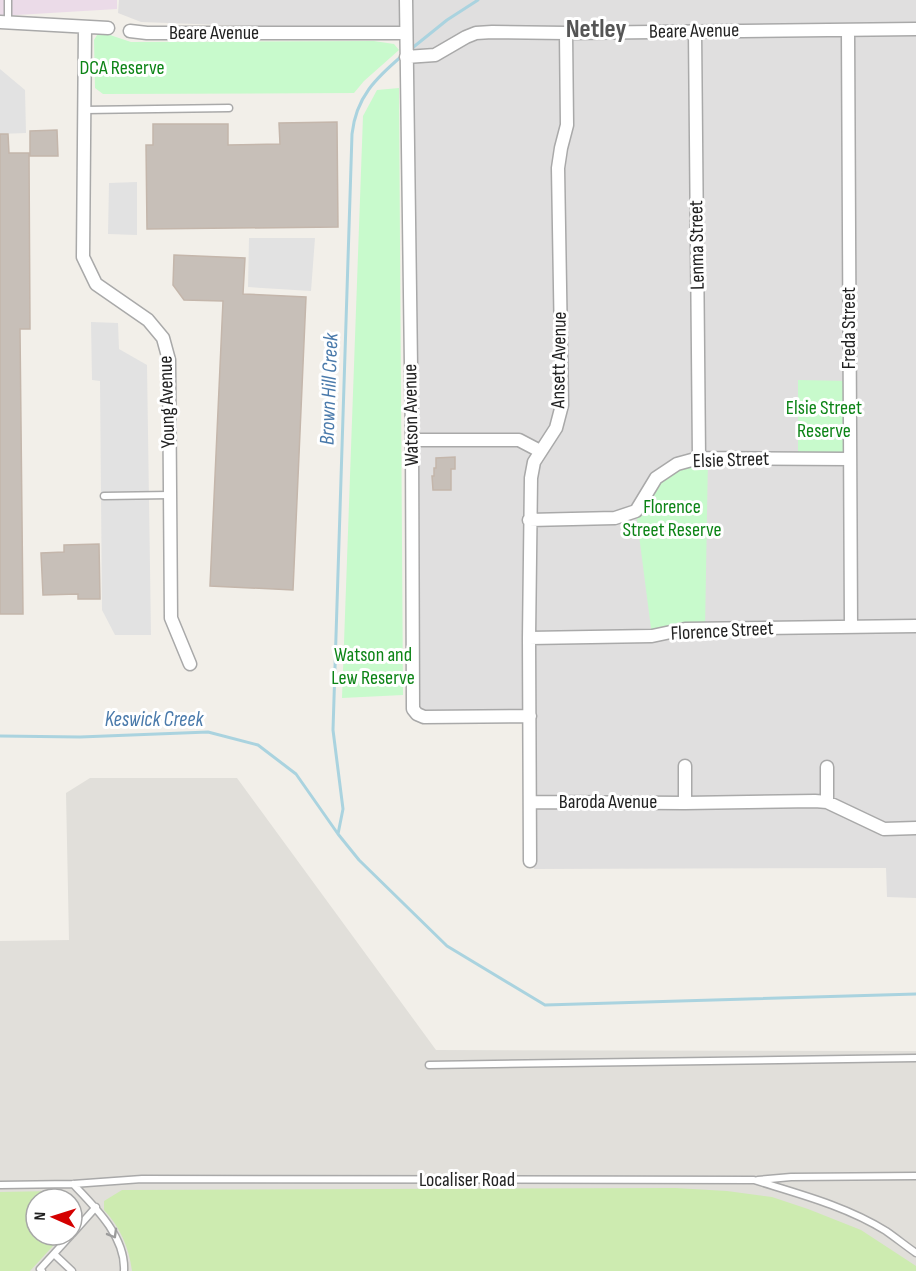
<svg xmlns="http://www.w3.org/2000/svg" width="916" height="1271" viewBox="0 0 916 1271" font-family="'Sofia Sans Condensed',sans-serif">
<rect width="100%" height="100%" fill="#f2efe9"/>
<path fill="#e0dfdf" d="M 119,0 L 916,0 L 916,898 L 887,897 L 886,868 L 534,869 L 533,716 L 416,718 L 410,32 L 141,22 L 118,13 Z"/>
<path fill="#ebdbe8" d="M 0,0 L 117,0 L 117,9 L 0,16 Z"/>
<path fill="#e1dfda" fill-rule="evenodd" d="M 90,778 L 237,778 L 436,1050 L 916,1051 L 916,1271 L 0,1271 L 0,941 L 69,940 L 66,793 ZM 36,1199 L 72,1199 L 72,1235 L 36,1235 Z"/>
<path fill="#cdebb0" d="M 675,1188 L 727,1191 L 772,1197 L 808,1209 L 861,1230 L 913,1264 L 916,1266 L 916,1271 L 132,1271 C 129,1247 120,1227 104,1210 L 104,1201 L 122,1190 Z
M 53,1191 L 69,1199 L 36,1199 L 36,1235 L 63,1235 L 30,1271 L 0,1271 L 0,1192 Z"/>
<path fill="#c8facc" d="M 97,35 L 110,35 L 131,42 L 374,41 L 394,44 L 399,50 L 364,81 L 354,93 L 103,94 L 95,88 L 94,40 Z
M 399,88 L 403,695 L 342,698 L 363,116 L 377,90 Z
M 798,380 L 850,381 L 850,459 L 798,458 Z
M 708,458 L 705,629 L 652,636 L 636,512 L 656,478 Z"/>
<path fill="#e2e2e2" d="M 0,69 L 25,90 L 26,133 L 0,134 Z
M 137,182 L 137,235 L 108,234 L 109,183 Z
M 249,238 L 315,238 L 311,291 L 248,287 Z
M 91,322 L 118,323 L 119,349 L 147,365 L 151,635 L 115,635 L 102,610 L 100,381 L 92,380 Z"/>
<g fill="none" stroke-linecap="round" stroke-linejoin="round">
<path stroke="#aad3df" stroke-width="3" d="M 411,49 L 447,20 L 478,0
M 0,736 L 80,737 L 208,732 L 258,745 L 296,774 L 338,834 L 359,860 L 447,946 L 545,1005 L 916,994
M 338,834 L 343,809 L 333,730 L 352,134 C 356,97 376,78 403,55"/>
</g>
<path fill="#c7bfb8" stroke="#c4b6ab" stroke-width="1.5" d="M 337,122 L 338,227 L 147,229 L 146,145 L 153,145 L 153,124 L 228,124 L 228,145 L 280,144 L 279,123 Z
M 57,130 L 58,156 L 30,156 L 30,131 Z
M 0,134 L 8,134 L 9,153 L 29,153 L 30,329 L 20,329 L 23,614 L 0,614 Z
M 174,255 L 245,258 L 243,294 L 306,297 L 293,590 L 210,586 L 223,301 L 184,300 L 173,285 Z
M 455,457 L 455,469 L 451,469 L 451,490 L 433,490 L 432,476 L 434,476 L 434,468 L 436,468 L 436,458 Z
M 99,544 L 100,599 L 78,599 L 78,594 L 43,595 L 41,553 L 64,552 L 64,545 Z"/>
<g fill="none" stroke-linecap="round" stroke-linejoin="round">
<g stroke="#a9a9a9" stroke-width="9">
<path id="service" d="M 8,0 L 8,22
M 84,110 L 229,108
M 104,496 L 170,495
M 429,1065 L 916,1058
M 758,1180 L 791,1177 L 916,1176
M 73,1184 C 95,1207 126,1237 124,1271
M 0,1185 L 73,1184 L 142,1179 L 754,1180 C 799,1194 846,1206 886,1231 C 896,1238 906,1246 916,1253
M 72,1234 L 96,1207
M 54,1254 L 72,1271
M 42,1271 L 40,1269 L 71,1235"/>
</g>
<g stroke="#a9a9a9" stroke-width="15">
<path id="minor" d="M 406,0 L 412,440 L 413,709 L 417,714 L 424,717 L 530,716
M 0,22 L 108,28
M 85,28 L 83,257 L 96,284 L 148,320 L 163,338 L 169,360 L 171,618 L 190,664
M 848,30 L 851,627
M 130,31 L 147,33 L 406,33
M 695,31 L 699,458
M 406,57 L 435,55 L 466,37 L 476,33 L 492,32 L 566,33 L 916,29
M 412,440 L 519,440 L 540,451
M 529,520 L 615,518 L 636,511 L 656,478 L 677,464 L 699,458 L 850,459
M 529,638 L 652,636 L 685,629 L 916,626
M 530,802 L 685,803 L 815,801 L 827,802 L 884,829 L 916,828
M 827,802 L 827,767
M 685,803 L 685,766
M 530,861 L 529,638 L 531,478 L 534,462 L 556,428 L 562,405 L 558,168 L 561,148 L 567,125 L 566,33"/>
</g>
<use href="#service" stroke="#fff" stroke-width="6"/>
<use href="#minor" stroke="#fff" stroke-width="12"/>
</g>
<defs><path id="oneway-chevron" d="M-2-3.5L2.5 0L-2 3.5" fill="none" stroke-width="1.6" stroke-linecap="round" stroke-linejoin="round" transform="scale(1.5)"/></defs>
<use stroke="#9c9c9c" href="#oneway-chevron" transform="translate(113 1234) rotate(60)"/>
<g text-anchor="middle" dominant-baseline="central" stroke-width="6" stroke-linejoin="round" paint-order="stroke">
<g font-size="20" fill="#222" stroke="#fff">
<text transform="translate(694 31) rotate(-1)">Beare Avenue</text>
<text x="214" y="33">Beare Avenue</text>
<text transform="translate(697 245) rotate(-91)">Lenma Street</text>
<text transform="translate(849 328) rotate(-90)">Freda Street</text>
<text transform="translate(559 360) rotate(-89)">Ansett Avenue</text>
<text transform="translate(167 402) rotate(-92)">Young Avenue</text>
<text transform="translate(411 415) rotate(-91)">Watson Avenue</text>
<text transform="translate(731 460) rotate(-2)">Elsie Street</text>
<text transform="translate(722 631) rotate(-3)">Florence Street</text>
<text x="608" y="802">Baroda Avenue</text>
<text x="467" y="1180">Localiser Road</text>
</g>
<g font-size="20" fill="#0c8416" stroke="#fff">
<text x="122" y="68">DCA Reserve</text>
<text x="824" y="408">Elsie Street<tspan x="824" dy="23">Reserve</tspan></text>
<text x="672" y="507">Florence<tspan x="672" dy="23">Street Reserve</tspan></text>
<text x="373" y="655">Watson and<tspan x="373" dy="23">Lew Reserve</tspan></text>
</g>
<g font-size="21" font-style="italic" fill="#4a7aab" stroke="#fff">
<text transform="translate(329 389) rotate(-88)">Brown Hill Creek</text>
<text x="154" y="719">Keswick Creek</text>
</g>
<g font-size="26" font-weight="bold" fill="#555" stroke="#fff">
<text x="596" y="29">Netley</text>
</g>
</g>
<g transform="translate(54 1217) rotate(273)"><circle r="28" fill="#ffffff" stroke="#a7a7a7" stroke-width="1.5"/>
<path d="M0-4.5L10 22L0 15L-10 22Z" fill="#d40000"/>
<text y="-9" font-size="16" font-weight="bold" text-anchor="middle" fill="#222222">N</text>
</g>
</svg>
